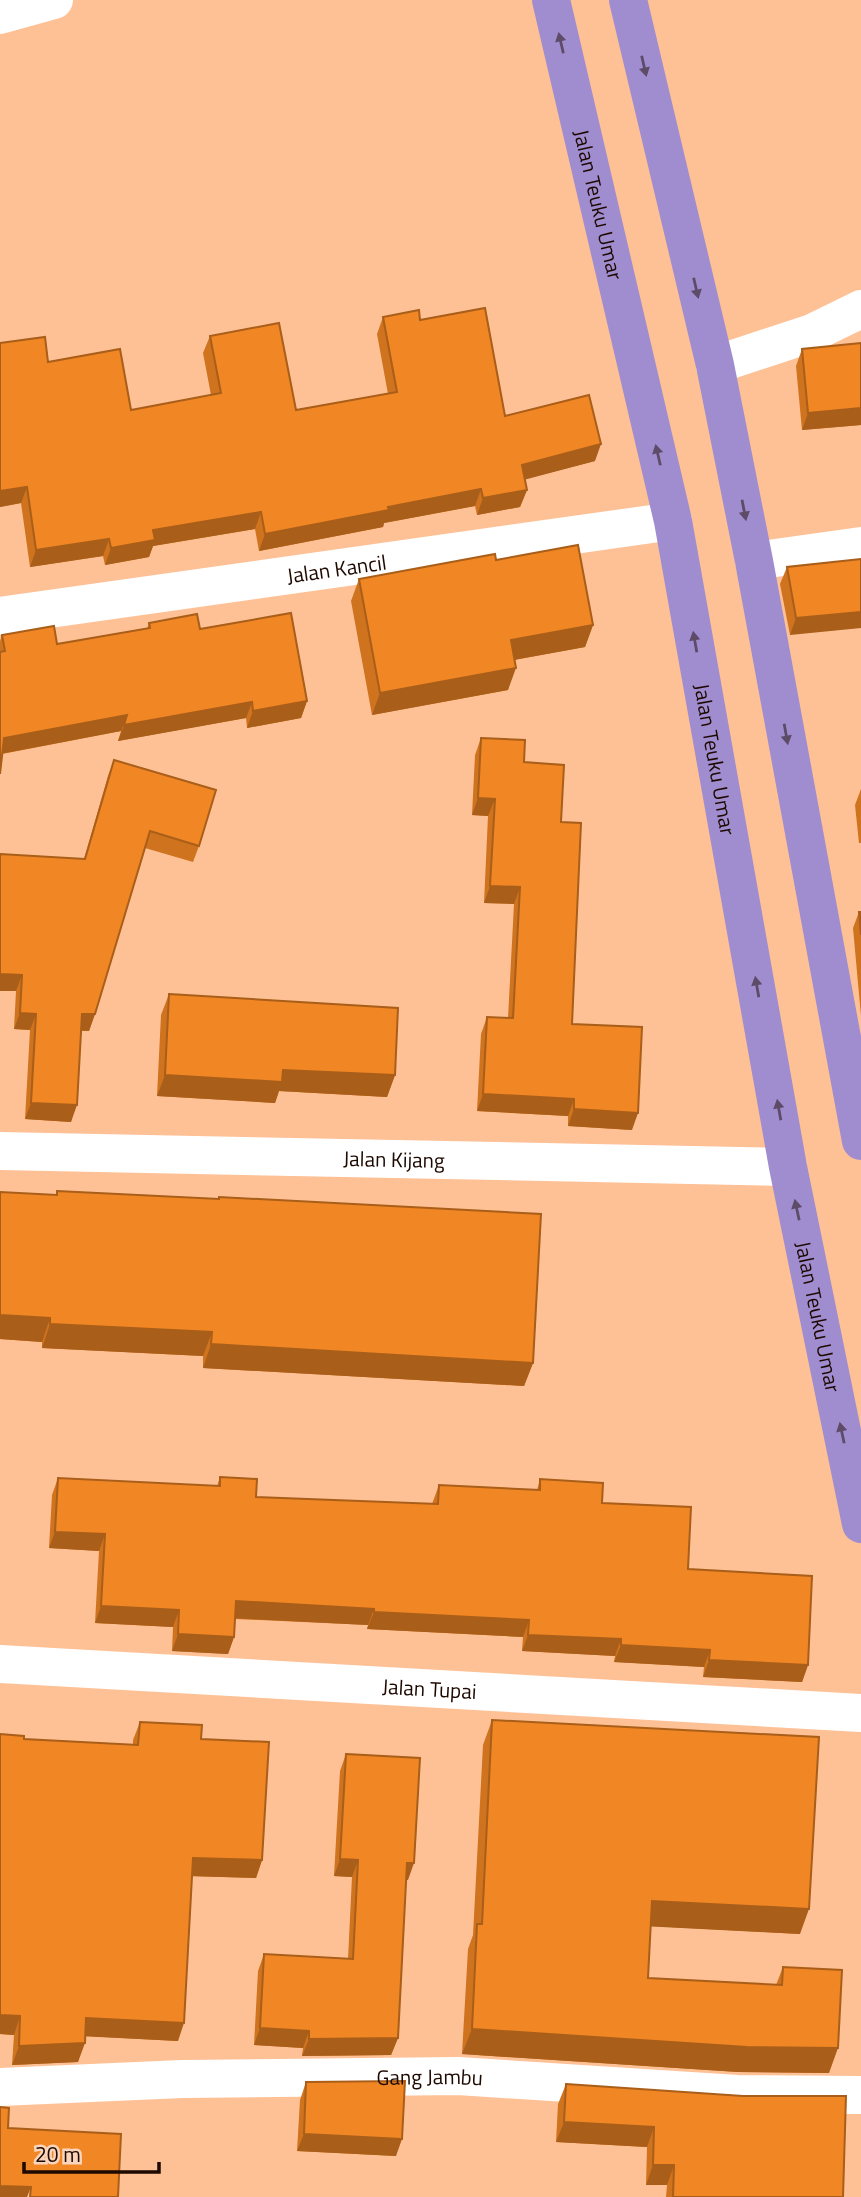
<svg xmlns="http://www.w3.org/2000/svg" width="861" height="2197" viewBox="0 0 861 2197" font-family="'Titillium Web',sans-serif">
<rect width="100%" height="100%" fill="#fec196"/>
<g fill="none" stroke-linecap="round" stroke-linejoin="round">
<g stroke="#fff" stroke-width="38">
<path d="M 0,15 L 54,0"/>
<path d="M 715,365 L 812,333 L 861,309"/>
<path d="M 754,561 L 861,546"/>
<path id="s1" d="M 0,616 L 673,521"/>
<path id="s2" d="M 0,1151 L 788,1167"/>
<path id="s3" d="M 0,1664 L 861,1713"/>
<path id="s4" d="M 0,2087 L 182,2079 L 458,2076 L 737,2094 L 861,2095"/>
</g>
<g stroke="#a08dd0" stroke-width="38">
<path id="s5" d="M 551,0 L 673,521 L 788,1167 L 861,1524"/>
<path d="M 628,0 L 715,365 L 754,561 L 861,1141"/>
</g>
</g>
<path fill="#cf731f" d="M 383,317 L 420,320 L 505,416 L 595,461 L 525,479 L 527,490 L 520,507 L 477,515 L 475,506 L 384,523 L 383,527 L 259,551 L 255,529 L 153,546 L 149,557 L 105,565 L 103,556 L 30,567 L 21,503 L 0,507 L 0,343 L 48,362 L 131,410 L 211,395 L 203,353 L 210,336 L 296,410 L 388,394 L 377,334 Z
M 861,343 L 861,425 L 802,430 L 796,366 L 802,349 Z
M 861,559 L 790,635 L 780,584 L 787,567 Z
M 496,560 L 593,625 L 585,647 L 514,660 L 508,690 L 372,715 L 351,601 L 359,579 Z
M 149,623 L 200,629 L 307,701 L 301,718 L 247,728 L 246,718 L 118,741 L 121,731 L 2,754 L 0,774 L 0,641 L 2,635 L 57,644 L 147,629 Z
M 481,738 L 524,762 L 561,822 L 572,1024 L 632,1130 L 568,1126 L 568,1116 L 477,1111 L 481,1034 L 487,1017 L 508,1018 L 514,904 L 484,903 L 488,816 L 472,815 L 475,755 Z
M 114,760 L 199,846 L 193,862 L 145,848 L 95,1014 L 89,1031 L 81,1031 L 71,1122 L 25,1119 L 30,1030 L 14,1029 L 16,991 L 0,991 L 0,854 L 84,859 L 108,776 Z
M 861,789 L 861,843 L 859,843 L 855,805 Z
M 859,912 L 861,912 L 861,1016 L 853,928 Z
M 169,994 L 395,1075 L 387,1097 L 279,1091 L 275,1103 L 157,1096 L 161,1015 Z
M 57,1191 L 218,1199 L 219,1197 L 533,1363 L 524,1386 L 203,1368 L 203,1356 L 42,1348 L 42,1342 L 0,1339 L 0,1192 L 56,1195 Z
M 220,1477 L 256,1497 L 432,1504 L 439,1485 L 537,1490 L 540,1479 L 602,1503 L 688,1569 L 808,1665 L 802,1682 L 703,1677 L 704,1667 L 614,1662 L 615,1656 L 522,1651 L 523,1637 L 367,1629 L 368,1625 L 235,1619 L 234,1637 L 228,1654 L 172,1651 L 173,1627 L 95,1623 L 99,1551 L 49,1548 L 52,1495 L 58,1478 L 217,1486 Z
M 492,1720 L 800,1934 L 650,1926 L 648,1978 L 776,1985 L 783,1967 L 829,2073 L 738,2072 L 462,2054 L 468,1949 L 473,1935 L 483,1745 Z
M 140,1722 L 201,1739 L 262,1860 L 256,1878 L 192,1876 L 178,2041 L 85,2036 L 78,2062 L 12,2065 L 14,2035 L 0,2034 L 0,1734 L 24,1739 L 133,1745 L 133,1740 Z
M 346,1754 L 408,1880 L 406,1880 L 398,2038 L 391,2055 L 302,2056 L 303,2048 L 254,2045 L 258,1971 L 264,1954 L 348,1959 L 352,1877 L 334,1876 L 340,1771 Z
M 306,2082 L 396,2156 L 297,2151 L 300,2100 Z
M 566,2084 L 843,2197 L 666,2197 L 667,2185 L 646,2185 L 647,2147 L 556,2142 L 558,2104 Z"/>
<path fill="#a95e19" d="M 861,408 L 861,425 L 802,430 L 808,413 Z
M 601,444 L 595,461 L 516,482 L 522,465 Z
M 27,487 L 21,503 L 0,507 L 0,491 Z
M 481,489 L 475,506 L 384,523 L 383,527 L 259,551 L 265,534 L 388,507 Z
M 527,490 L 520,507 L 477,515 L 483,498 Z
M 261,512 L 255,529 L 153,546 L 149,557 L 105,565 L 111,548 L 153,530 Z
M 109,539 L 103,556 L 30,567 L 36,550 Z
M 861,612 L 861,628 L 790,635 L 796,618 Z
M 593,625 L 585,647 L 503,662 L 511,640 Z
M 516,668 L 508,690 L 372,715 L 380,693 Z
M 307,701 L 301,718 L 247,728 L 253,711 Z
M 252,702 L 246,718 L 118,741 L 124,725 Z
M 127,715 L 121,731 L 0,754 L 4,738 Z
M 478,798 L 495,799 L 488,816 L 472,815 Z
M 490,886 L 520,887 L 514,904 L 484,903 Z
M 0,974 L 22,975 L 16,991 L 0,991 Z
M 20,1013 L 36,1014 L 30,1030 L 14,1029 Z
M 82,1014 L 95,1014 L 89,1031 L 76,1030 Z
M 283,1070 L 395,1075 L 387,1097 L 279,1091 L 275,1103 L 157,1096 L 165,1075 Z
M 483,1094 L 574,1099 L 568,1116 L 477,1111 Z
M 31,1103 L 77,1105 L 71,1122 L 25,1119 Z
M 574,1109 L 638,1113 L 632,1130 L 568,1126 Z
M 0,1315 L 50,1318 L 42,1342 L 0,1339 Z
M 50,1324 L 212,1332 L 203,1356 L 42,1348 Z
M 211,1344 L 533,1363 L 524,1386 L 203,1368 Z
M 55,1532 L 105,1534 L 99,1551 L 49,1548 Z
M 236,1601 L 374,1609 L 368,1625 L 230,1618 Z
M 101,1606 L 179,1610 L 173,1627 L 95,1623 Z
M 374,1612 L 529,1620 L 523,1637 L 367,1629 Z
M 178,1634 L 234,1637 L 228,1654 L 172,1651 Z
M 528,1635 L 621,1639 L 615,1656 L 522,1651 Z
M 621,1645 L 710,1650 L 704,1667 L 614,1662 Z
M 709,1660 L 808,1665 L 802,1682 L 703,1677 Z
M 193,1858 L 262,1860 L 256,1878 L 186,1876 Z
M 340,1859 L 358,1860 L 352,1877 L 334,1876 Z
M 407,1863 L 414,1863 L 408,1880 L 401,1880 Z
M 652,1901 L 809,1909 L 800,1934 L 642,1926 Z
M 0,2015 L 20,2016 L 14,2035 L 0,2034 Z
M 86,2018 L 184,2023 L 178,2041 L 79,2036 Z
M 260,2028 L 309,2031 L 303,2048 L 254,2045 Z
M 472,2029 L 838,2048 L 829,2073 L 738,2072 L 462,2054 Z
M 398,2038 L 391,2055 L 302,2056 L 309,2039 Z
M 85,2043 L 78,2062 L 12,2065 L 19,2046 Z
M 564,2122 L 654,2127 L 647,2147 L 556,2142 Z
M 304,2134 L 402,2139 L 396,2156 L 297,2151 Z
M 653,2165 L 674,2165 L 667,2185 L 646,2185 Z
M 0,2186 L 31,2187 L 27,2197 L 0,2197 Z"/>
<path fill="#f18624" stroke="#a95e19" stroke-width="2" d="M 485,308 L 505,416 L 589,395 L 601,444 L 522,465 L 527,490 L 483,498 L 481,489 L 388,507 L 389,510 L 265,534 L 261,512 L 153,530 L 155,540 L 111,548 L 109,539 L 36,550 L 27,487 L 0,491 L 0,343 L 45,337 L 48,362 L 120,349 L 131,410 L 221,393 L 210,336 L 279,323 L 296,410 L 397,392 L 383,317 L 419,310 L 420,320 Z
M 861,343 L 861,408 L 808,413 L 802,349 Z
M 578,545 L 593,625 L 511,640 L 516,668 L 380,693 L 359,579 L 495,554 L 496,560 Z
M 861,559 L 861,612 L 796,618 L 787,567 Z
M 291,613 L 307,701 L 253,711 L 252,702 L 124,725 L 127,715 L 4,738 L 0,774 L 0,652 L 5,651 L 2,635 L 54,626 L 57,644 L 150,628 L 149,623 L 197,614 L 200,629 Z
M 481,738 L 525,740 L 524,762 L 564,765 L 561,822 L 581,823 L 572,1024 L 642,1027 L 638,1113 L 574,1109 L 574,1099 L 483,1094 L 487,1017 L 513,1018 L 520,887 L 490,886 L 495,799 L 478,798 Z
M 114,760 L 216,790 L 199,846 L 150,831 L 95,1014 L 82,1014 L 77,1105 L 31,1103 L 36,1014 L 20,1013 L 22,975 L 0,974 L 0,854 L 85,859 Z
M 859,912 L 861,912 L 861,935 Z
M 169,994 L 398,1008 L 395,1075 L 283,1070 L 282,1082 L 165,1075 Z
M 57,1191 L 219,1199 L 219,1197 L 541,1214 L 533,1363 L 211,1344 L 212,1332 L 50,1324 L 50,1318 L 0,1315 L 0,1192 L 57,1195 Z
M 220,1477 L 257,1479 L 256,1497 L 438,1504 L 439,1485 L 540,1490 L 540,1479 L 603,1483 L 602,1503 L 691,1507 L 688,1569 L 812,1576 L 808,1665 L 709,1660 L 710,1650 L 621,1645 L 621,1639 L 528,1635 L 529,1620 L 374,1612 L 374,1609 L 236,1601 L 234,1637 L 178,1634 L 179,1610 L 101,1606 L 105,1534 L 55,1532 L 58,1478 L 220,1486 Z
M 492,1720 L 819,1737 L 809,1909 L 652,1901 L 648,1978 L 782,1985 L 783,1967 L 842,1970 L 838,2048 L 747,2047 L 472,2029 L 477,1924 L 482,1924 Z
M 140,1722 L 202,1725 L 201,1739 L 269,1742 L 262,1860 L 193,1858 L 184,2023 L 86,2018 L 85,2043 L 19,2046 L 20,2016 L 0,2015 L 0,1734 L 24,1736 L 24,1739 L 138,1745 Z
M 346,1754 L 420,1758 L 414,1863 L 407,1863 L 398,2038 L 309,2039 L 309,2031 L 260,2028 L 264,1954 L 353,1959 L 358,1860 L 340,1859 Z
M 405,2081 L 402,2139 L 304,2134 L 306,2082 Z
M 566,2084 L 743,2096 L 846,2096 L 843,2197 L 673,2197 L 674,2165 L 653,2165 L 654,2127 L 564,2122 Z
M 0,2107 L 9,2108 L 8,2128 L 121,2134 L 118,2197 L 30,2197 L 31,2187 L 0,2186 Z"/>
<defs><path id="oneway-solid" d="M-6-.8H1V-3.2L6.5 0L1 3.2V.8H-6Z" transform="scale(1.75)"/></defs>
<g fill="#5e4b68">
<use href="#oneway-solid" transform="translate(561 43) rotate(-103)"/>
<use href="#oneway-solid" transform="translate(644 66) rotate(77)"/>
<use href="#oneway-solid" transform="translate(696 288) rotate(77)"/>
<use href="#oneway-solid" transform="translate(658 455) rotate(-103)"/>
<use href="#oneway-solid" transform="translate(744 510) rotate(79)"/>
<use href="#oneway-solid" transform="translate(695 642) rotate(-100)"/>
<use href="#oneway-solid" transform="translate(786 734) rotate(80)"/>
<use href="#oneway-solid" transform="translate(757 987) rotate(-100)"/>
<use href="#oneway-solid" transform="translate(779 1110) rotate(-100)"/>
<use href="#oneway-solid" transform="translate(797 1210) rotate(-102)"/>
<use href="#oneway-solid" transform="translate(842 1433) rotate(-102)"/>
</g>
<g text-anchor="middle" dominant-baseline="central" stroke-width="7" stroke-linejoin="round" paint-order="stroke">
<g font-size="21" fill="#1d0900" stroke="#fad5bb">
<text stroke="none"><textPath href="#s5" startOffset="210">Jalan Teuku Umar</textPath></text>
<text stroke="none"><textPath href="#s1" startOffset="340">Jalan Kancil</textPath></text>
<text stroke="none"><textPath href="#s5" startOffset="777">Jalan Teuku Umar</textPath></text>
<text stroke="none"><textPath href="#s2" startOffset="394">Jalan Kijang</textPath></text>
<text stroke="none"><textPath href="#s5" startOffset="1344">Jalan Teuku Umar</textPath></text>
<text stroke="none"><textPath href="#s3" startOffset="430">Jalan Tupai</textPath></text>
<text stroke="none"><textPath href="#s4" startOffset="430">Gang Jambu</textPath></text>
</g>
</g>
<path d="M24 2162v10h135v-10" fill="none" stroke="#1d0900" stroke-width="3.5"/>
<text x="35" y="2162" font-size="21" fill="#1d0900" stroke="#fad5bb" stroke-width="5" paint-order="stroke">20 m</text>
</svg>
